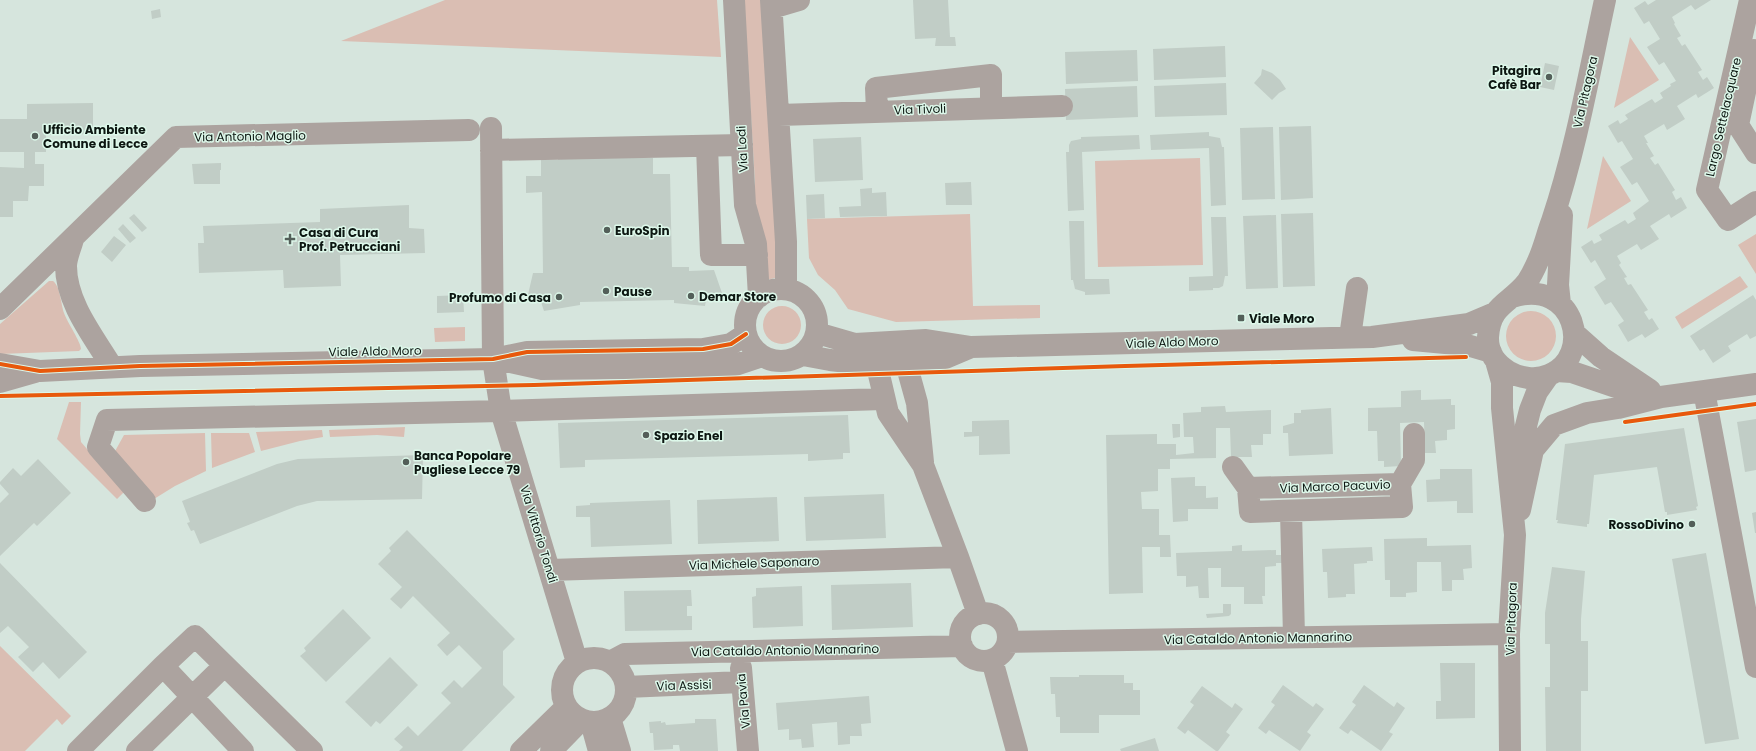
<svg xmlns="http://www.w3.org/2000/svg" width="1756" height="751" viewBox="0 0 1756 751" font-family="Poppins,sans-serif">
<rect width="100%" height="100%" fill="#d6e5dd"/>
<path fill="#dabeb3" d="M 445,0 L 717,0 L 721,57 L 341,41 Z
M 744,0 L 762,0 L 778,238 L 775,278 L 766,280 L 755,201 L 755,182 Z
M 1630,37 L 1659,80 L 1614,108 Z
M 1603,156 L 1631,201 L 1587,229 Z
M 1200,158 L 1203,265 L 1098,267 L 1095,161 Z
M 970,214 L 973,306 L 1040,305 L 1040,318 L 896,322 L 848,309 L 835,290 L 818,275 L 809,258 L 807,219 Z
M 1756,234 L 1756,274 L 1738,245 Z
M 1740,276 L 1748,287 L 1682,329 L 1675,317 Z
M 49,281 L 53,281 C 60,286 61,304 64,313 C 67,322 81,342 81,349 L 79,351 L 0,354 L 0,324 Z
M763 325a19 19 0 1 1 38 0a19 19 0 1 1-38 0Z
M1506 336a25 25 0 1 1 50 0a25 25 0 1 1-50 0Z
M 465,327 L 465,341 L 435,342 L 434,328 Z
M 69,402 L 81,402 L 80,434 L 81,442 L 124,492 L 117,499 L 57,439 Z
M 405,427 L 404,437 L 377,435 L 330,437 L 329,430 Z
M 322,430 L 323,437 L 300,441 L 261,451 L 256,432 Z
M 205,433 L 206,471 L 175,486 L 154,499 L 114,453 L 124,435 Z
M 211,433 L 249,433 L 255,452 L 212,468 Z
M 0,646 L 71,716 L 62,725 L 57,719 L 25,751 L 0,751 Z"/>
<path fill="#c1cdc6" d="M 913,0 L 948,0 L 950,37 L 955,37 L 956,46 L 935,46 L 936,38 L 915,39 Z
M 1656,0 L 1711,0 L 1695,10 L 1691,5 L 1672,17 L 1675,23 L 1674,24 L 1681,36 L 1677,38 L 1682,46 L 1685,44 L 1702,70 L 1698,72 L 1703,80 L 1707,77 L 1714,88 L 1698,98 L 1696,94 L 1677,106 L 1685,119 L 1667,130 L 1664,124 L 1644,136 L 1648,143 L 1646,143 L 1654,156 L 1650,158 L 1655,165 L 1658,163 L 1675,190 L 1672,192 L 1676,200 L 1681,197 L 1687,208 L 1671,218 L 1669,214 L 1650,226 L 1659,239 L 1641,250 L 1637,244 L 1617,256 L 1621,263 L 1619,265 L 1627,277 L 1624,278 L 1628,285 L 1631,284 L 1648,310 L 1644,312 L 1649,320 L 1652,318 L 1659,329 L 1645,338 L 1642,334 L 1628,342 L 1618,325 L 1624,321 L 1611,302 L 1605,305 L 1594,287 L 1606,279 L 1595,260 L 1591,263 L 1581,247 L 1592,240 L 1594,244 L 1602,240 L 1599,235 L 1625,220 L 1628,224 L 1636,219 L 1633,213 L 1649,201 L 1637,182 L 1632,185 L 1620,167 L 1633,159 L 1622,141 L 1618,143 L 1608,126 L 1618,120 L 1620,124 L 1628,119 L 1625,115 L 1652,99 L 1655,103 L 1663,98 L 1660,93 L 1671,86 L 1670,84 L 1676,81 L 1664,62 L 1659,65 L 1647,47 L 1660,39 L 1649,21 L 1644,24 L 1634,8 L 1645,1 L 1648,5 Z
M 160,9 L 161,17 L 152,19 L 151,11 Z
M 1225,46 L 1226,77 L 1154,80 L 1153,49 Z
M 1137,50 L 1138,81 L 1066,84 L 1065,52 Z
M 1545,63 L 1559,66 L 1554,90 L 1540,87 Z
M 1262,69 L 1272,73 L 1280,80 L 1286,89 L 1279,93 L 1272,100 L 1254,83 L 1261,75 Z
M 1226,83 L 1227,115 L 1155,117 L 1154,86 Z
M 1137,86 L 1138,117 L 1066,120 L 1065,89 Z
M 93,103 L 93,134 L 46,135 L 46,152 L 35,152 L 35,164 L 44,164 L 44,186 L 29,186 L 28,201 L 13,201 L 13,217 L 0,217 L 0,167 L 24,168 L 24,152 L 0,152 L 0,119 L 27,119 L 27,104 Z
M 1311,126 L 1313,198 L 1281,200 L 1279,127 Z
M 1273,127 L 1275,199 L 1242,200 L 1240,128 Z
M 1209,132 L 1209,136 L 1220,138 L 1222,147 L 1224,147 L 1226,205 L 1211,206 L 1209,148 L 1151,150 L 1150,135 Z
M 1139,135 L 1140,149 L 1082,152 L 1084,210 L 1068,211 L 1066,152 L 1069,152 L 1069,145 L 1071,141 L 1081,139 L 1081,137 Z
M 861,137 L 863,180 L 815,182 L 813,139 Z
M 639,156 L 638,158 L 653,158 L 653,174 L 670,174 L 672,267 L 689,267 L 689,271 L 714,270 L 722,293 L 707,293 L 705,306 L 674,303 L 674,300 L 580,302 L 580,305 L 544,311 L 540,299 L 527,299 L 533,273 L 543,273 L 542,192 L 526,193 L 526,176 L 541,176 L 541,160 L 558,160 L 558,157 Z
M 221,163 L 221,170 L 220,170 L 220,184 L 194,184 L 192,164 Z
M 971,182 L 972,205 L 946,205 L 945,183 Z
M 872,188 L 872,193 L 886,192 L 887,216 L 840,217 L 839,207 L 861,206 L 860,189 Z
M 824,194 L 825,218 L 807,219 L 806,195 Z
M 409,205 L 409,228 L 424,229 L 425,253 L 340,255 L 341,286 L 284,288 L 283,270 L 199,273 L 198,243 L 204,243 L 203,226 L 320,222 L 320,209 Z
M 1313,213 L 1315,286 L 1283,287 L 1281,214 Z
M 134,214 L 147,228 L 142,232 L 129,218 Z
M 1276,215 L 1278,288 L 1246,289 L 1243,216 Z
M 1211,217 L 1226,217 L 1228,276 L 1225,276 L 1223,286 L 1219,288 L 1213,288 L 1213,290 L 1189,291 L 1189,277 L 1213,276 Z
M 1069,221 L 1084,221 L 1085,279 L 1109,279 L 1110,294 L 1085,295 L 1085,292 L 1075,289 L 1073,280 L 1071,280 Z
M 123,224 L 136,238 L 130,243 L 118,229 Z
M 114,236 L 126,245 L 112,262 L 101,252 Z
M 463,295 L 464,312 L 437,313 L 437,296 Z
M 1753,295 L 1756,300 L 1756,336 L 1750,339 L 1747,334 L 1728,346 L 1731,351 L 1713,363 L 1704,349 L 1700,351 L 1690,336 Z
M 1421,390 L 1421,400 L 1451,399 L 1451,405 L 1455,405 L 1455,429 L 1447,430 L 1447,440 L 1435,441 L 1436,453 L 1425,453 L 1424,422 L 1400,423 L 1401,466 L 1384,467 L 1384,461 L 1378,461 L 1377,431 L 1368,431 L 1368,408 L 1401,407 L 1401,391 Z
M 1225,406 L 1226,412 L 1271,410 L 1271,434 L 1263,434 L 1263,445 L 1251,445 L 1252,457 L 1231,457 L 1230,428 L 1216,428 L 1216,458 L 1170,459 L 1170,469 L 1158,469 L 1158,491 L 1141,492 L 1142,509 L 1159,509 L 1159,535 L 1170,535 L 1171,557 L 1160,557 L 1160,547 L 1142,547 L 1143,593 L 1109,594 L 1106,435 L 1157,434 L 1157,444 L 1176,444 L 1176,455 L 1194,453 L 1193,437 L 1184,437 L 1183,413 L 1201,412 L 1201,407 Z
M 1331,408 L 1333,454 L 1289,456 L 1288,433 L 1283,433 L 1283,426 L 1294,423 L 1294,413 L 1301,413 L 1301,410 Z
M 848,415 L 850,453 L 843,453 L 843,459 L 808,461 L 808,454 L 585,460 L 585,467 L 560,468 L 558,423 Z
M 1756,419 L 1756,470 L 1745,472 L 1737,422 Z
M 1009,420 L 1010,454 L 979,455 L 979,436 L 964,437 L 964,432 L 972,432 L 972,421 Z
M 1172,424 L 1180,424 L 1180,437 L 1173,438 Z
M 1684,428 L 1698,506 L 1696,507 L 1697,510 L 1667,515 L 1667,512 L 1665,512 L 1657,467 L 1594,475 L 1589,524 L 1587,524 L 1587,527 L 1557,523 L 1558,520 L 1556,520 L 1565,444 Z
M 423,455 L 422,499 L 317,501 L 297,506 L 200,544 L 194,530 L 191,531 L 187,523 L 190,522 L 182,501 L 277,464 L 298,459 Z
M 38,459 L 71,493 L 37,526 L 34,523 L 0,556 L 0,503 L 9,494 L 0,484 L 0,482 L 13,468 L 21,476 Z
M 1440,469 L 1472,469 L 1473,513 L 1457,513 L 1457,501 L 1427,502 L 1426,480 L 1440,479 Z
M 1195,477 L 1195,486 L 1206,486 L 1206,498 L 1218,497 L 1218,509 L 1188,509 L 1188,521 L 1173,522 L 1171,478 Z
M 884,494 L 886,538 L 806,541 L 804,497 Z
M 777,497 L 779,541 L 698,544 L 697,500 Z
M 670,500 L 672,544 L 591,547 L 590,517 L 576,517 L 576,506 L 590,505 L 590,503 Z
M 1756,512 L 1756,533 L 1755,533 L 1752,513 Z
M 407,530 L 515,639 L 503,651 L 503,685 L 515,697 L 462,751 L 399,751 L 403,747 L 394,739 L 408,726 L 418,736 L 451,703 L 441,693 L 454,680 L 462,688 L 482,668 L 459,645 L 447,656 L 437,645 L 450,633 L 413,596 L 401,609 L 390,599 L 402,587 L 378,564 L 391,551 L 389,548 Z
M 1427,538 L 1427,546 L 1471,545 L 1472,568 L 1463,569 L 1464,580 L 1452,580 L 1452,591 L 1442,591 L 1441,562 L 1417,562 L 1417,592 L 1406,593 L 1406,597 L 1390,597 L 1390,580 L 1385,580 L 1384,539 Z
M 1242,545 L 1242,551 L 1276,550 L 1276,555 L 1283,555 L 1283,563 L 1276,563 L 1276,566 L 1265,567 L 1265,596 L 1262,596 L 1263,604 L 1244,604 L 1244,587 L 1221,587 L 1221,568 L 1208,568 L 1209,598 L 1199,598 L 1198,586 L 1186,587 L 1186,576 L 1177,576 L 1176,553 L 1232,551 L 1232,546 Z
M 1372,547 L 1373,561 L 1367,561 L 1367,563 L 1354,564 L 1355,594 L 1346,594 L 1346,597 L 1328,598 L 1327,572 L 1323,572 L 1322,549 Z
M 1706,553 L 1739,739 L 1705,744 L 1672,559 Z
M 0,563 L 87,652 L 59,679 L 43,662 L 33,672 L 18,657 L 29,647 L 8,626 L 0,633 Z
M 1552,567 L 1585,571 L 1581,619 L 1581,641 L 1588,641 L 1588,691 L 1581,691 L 1581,751 L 1546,751 L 1545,687 L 1550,687 L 1550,644 L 1545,644 L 1545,613 Z
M 911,583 L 913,627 L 832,630 L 831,585 Z
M 802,586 L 803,626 L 753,628 L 752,597 L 756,596 L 756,588 Z
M 691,590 L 692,606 L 687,606 L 687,616 L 692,616 L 692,630 L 625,631 L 624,591 Z
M 1223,604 L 1231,604 L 1231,614 L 1229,616 L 1207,618 L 1206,614 L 1223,613 Z
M 343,609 L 371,638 L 326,682 L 300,656 L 306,651 L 304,648 Z
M 390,657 L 418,685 L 380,724 L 376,721 L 371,727 L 345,702 Z
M 1440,663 L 1475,663 L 1475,718 L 1436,719 L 1436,701 L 1441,701 Z
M 1079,675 L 1124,675 L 1124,683 L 1133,683 L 1133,690 L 1140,690 L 1140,715 L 1099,715 L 1099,733 L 1060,733 L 1060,717 L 1056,717 L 1055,694 L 1051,694 L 1050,677 L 1079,677 Z
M 1283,685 L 1313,707 L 1316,703 L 1324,709 L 1307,732 L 1311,735 L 1300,751 L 1269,730 L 1266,734 L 1258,728 L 1275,705 L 1271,702 Z
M 1364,685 L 1394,707 L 1397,702 L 1405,708 L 1389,732 L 1393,734 L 1381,751 L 1351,730 L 1348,734 L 1339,728 L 1356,705 L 1352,702 Z
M 1202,686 L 1232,708 L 1235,703 L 1243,709 L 1226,732 L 1230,735 L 1218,751 L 1216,751 L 1188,730 L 1185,734 L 1177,728 L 1194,705 L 1190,702 Z
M 869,696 L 871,723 L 861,724 L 862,736 L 850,736 L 850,744 L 838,745 L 837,722 L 812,724 L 814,747 L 802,748 L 801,739 L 789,740 L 789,729 L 778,730 L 776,703 Z
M 695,719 L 716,719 L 718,751 L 680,751 L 679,745 L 673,745 L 673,749 L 654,750 L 653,733 L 650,733 L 649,722 L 661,721 L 661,723 L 665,722 L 666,725 L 695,723 Z
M 1155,738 L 1159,751 L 1121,751 L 1120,749 Z"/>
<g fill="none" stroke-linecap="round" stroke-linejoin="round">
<path stroke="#aca39f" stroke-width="22" d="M 734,0 L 745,205 L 756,244 L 759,297
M 771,0 L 786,242 L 786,289
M 1750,0 L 1707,190 L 1728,220 L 1756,202
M 772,8 L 799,0
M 1754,50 L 1738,125 L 1756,153
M 877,111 L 876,88 L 991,75 L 991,107
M 779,115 L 1062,106
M 491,128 L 493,359 L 501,411 L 577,662
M 707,146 L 711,255 L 757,255
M 491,150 L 742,145
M 73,239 C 71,247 66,258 66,266 C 66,303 94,337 112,367
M745 325a36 36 0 1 1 72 0a36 36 0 1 1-72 0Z
M 1512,297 C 1575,277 1595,356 1549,375 C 1523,386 1487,367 1488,337 C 1490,304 1510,304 1527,282 C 1531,276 1535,268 1538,261 C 1544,248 1547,234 1552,221 C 1576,149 1589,74 1605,0
M 1560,304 L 1558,285 L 1562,215
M 0,309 L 176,137 L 469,130
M 817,333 L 855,344 L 926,340 L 971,347 L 1372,337 L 1469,324 L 1495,313
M 1574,333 L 1601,357 L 1650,390
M 1350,337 L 1357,288
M 1413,340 L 1467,345 L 1491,352
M 803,355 L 830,360 L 856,363 L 876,362 L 945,358 L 971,347
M 506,361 L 542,369 L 703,367 L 735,365 L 762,356
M 907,361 L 909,374 L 917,403 L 923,462
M 1496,361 L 1502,382 L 1502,408 L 1515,535 L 1509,634 L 1510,751
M 876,362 L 888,413 L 923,465 L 958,557 L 978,614
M 0,364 L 40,371 L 140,366 L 493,359 L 527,352 L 703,349 L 731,344 L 746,334
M 1556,371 L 1572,372 L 1622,389 L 1656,396
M 0,382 L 35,372
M 1704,391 L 1756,667
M 1516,466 L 1530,410 L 1537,392 L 1549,375
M 1233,467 L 1248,488
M 1400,484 L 1402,507 L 1250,512 L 1248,488 Z
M 1400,484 L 1414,460 L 1414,434
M 145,501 L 98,447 L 107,420 L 501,411 L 883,399
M 1520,510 L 1533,450 L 1554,425 L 1587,413 L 1618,408 L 1661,397 L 1756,384
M 1291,511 L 1294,637
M 550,570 L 958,557
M960 637a24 24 0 1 1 48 0a24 24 0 1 1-48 0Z
M 1008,642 L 1509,634
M562 690a32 32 0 1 1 64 0a32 32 0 1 1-64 0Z
M 992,660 L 1017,751
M 610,662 L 625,654 L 962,646
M 163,666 L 243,751
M 741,668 L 748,751
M 626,687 L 742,682
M 610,718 L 620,751
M 591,722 L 599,751
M 78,751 L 163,666 L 195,636 L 312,751
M 137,751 L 224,666
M 521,751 L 566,707
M 551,751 L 581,720"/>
<g stroke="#ddf8ea" stroke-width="6">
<path id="cycleway" d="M 0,364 L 40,371 L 140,366 L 493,359 L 527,352 L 703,349 L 731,344 L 746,334
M 0,396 L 534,385 L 1125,366 L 1466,357
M 1625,422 L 1756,404"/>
</g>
<use href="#cycleway" stroke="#e8590c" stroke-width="4"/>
</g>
<g fill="#535f59" stroke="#ddf8ea" stroke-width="1.5">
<circle cx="1549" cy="77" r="4"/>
<circle cx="35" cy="136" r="4"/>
<circle cx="607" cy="230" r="4"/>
<path d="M288 233h4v4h4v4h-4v4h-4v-4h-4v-4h4z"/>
<circle cx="606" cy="291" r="4"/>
<circle cx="691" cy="296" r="4"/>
<circle cx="559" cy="297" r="4"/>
<rect x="1237" y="314" width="8" height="8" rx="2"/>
<circle cx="646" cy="435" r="4"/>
<circle cx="406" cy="462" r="4"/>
<circle cx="1692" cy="524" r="4"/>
</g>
<g text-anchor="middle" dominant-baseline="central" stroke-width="3" stroke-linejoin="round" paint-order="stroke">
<g font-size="12" font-weight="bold" fill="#0d1712" stroke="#ddf8ea" text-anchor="start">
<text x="1541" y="70" text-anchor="end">Pitagira<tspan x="1541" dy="14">Cafè Bar</tspan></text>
<text x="43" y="129">Ufficio Ambiente<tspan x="43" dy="14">Comune di Lecce</tspan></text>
<text x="615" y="230">EuroSpin</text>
<text x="299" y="232">Casa di Cura<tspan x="299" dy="14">Prof. Petrucciani</tspan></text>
<text x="614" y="291">Pause</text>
<text x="699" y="296">Demar Store</text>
<text x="551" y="297" text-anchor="end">Profumo di Casa</text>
<text x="1249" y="318">Viale Moro</text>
<text x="654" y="435">Spazio Enel</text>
<text x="414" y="455">Banca Popolare<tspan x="414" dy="14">Pugliese Lecce 79</tspan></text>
<text x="1684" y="524" text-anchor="end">RossoDivino</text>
</g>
<g font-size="12" fill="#0d1712" stroke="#ddf8ea">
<text transform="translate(1585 92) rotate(-77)">Via Pitagora</text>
<text transform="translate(920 109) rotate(-2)">Via Tivoli</text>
<text transform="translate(1723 117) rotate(-77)">Largo Settelacquare</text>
<text transform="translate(250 136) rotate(-1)">Via Antonio Maglio</text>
<text transform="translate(742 149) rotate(-93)">Via Lodi</text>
<text transform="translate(1172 342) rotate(-2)">Viale Aldo Moro</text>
<text transform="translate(375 351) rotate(-1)">Viale Aldo Moro</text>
<text transform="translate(1335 486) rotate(-2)">Via Marco Pacuvio</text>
<text transform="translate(539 534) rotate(73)">Via Vittorio Tondi</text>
<text transform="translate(754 563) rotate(-2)">Via Michele Saponaro</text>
<text transform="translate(1511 619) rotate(-88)">Via Pitagora</text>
<text transform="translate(1258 638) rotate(-1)">Via Cataldo Antonio Mannarino</text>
<text transform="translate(785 650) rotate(-1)">Via Cataldo Antonio Mannarino</text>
<text transform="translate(684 685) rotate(-2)">Via Assisi</text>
<text transform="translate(743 701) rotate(-95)">Via Pavia</text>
</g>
</g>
</svg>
